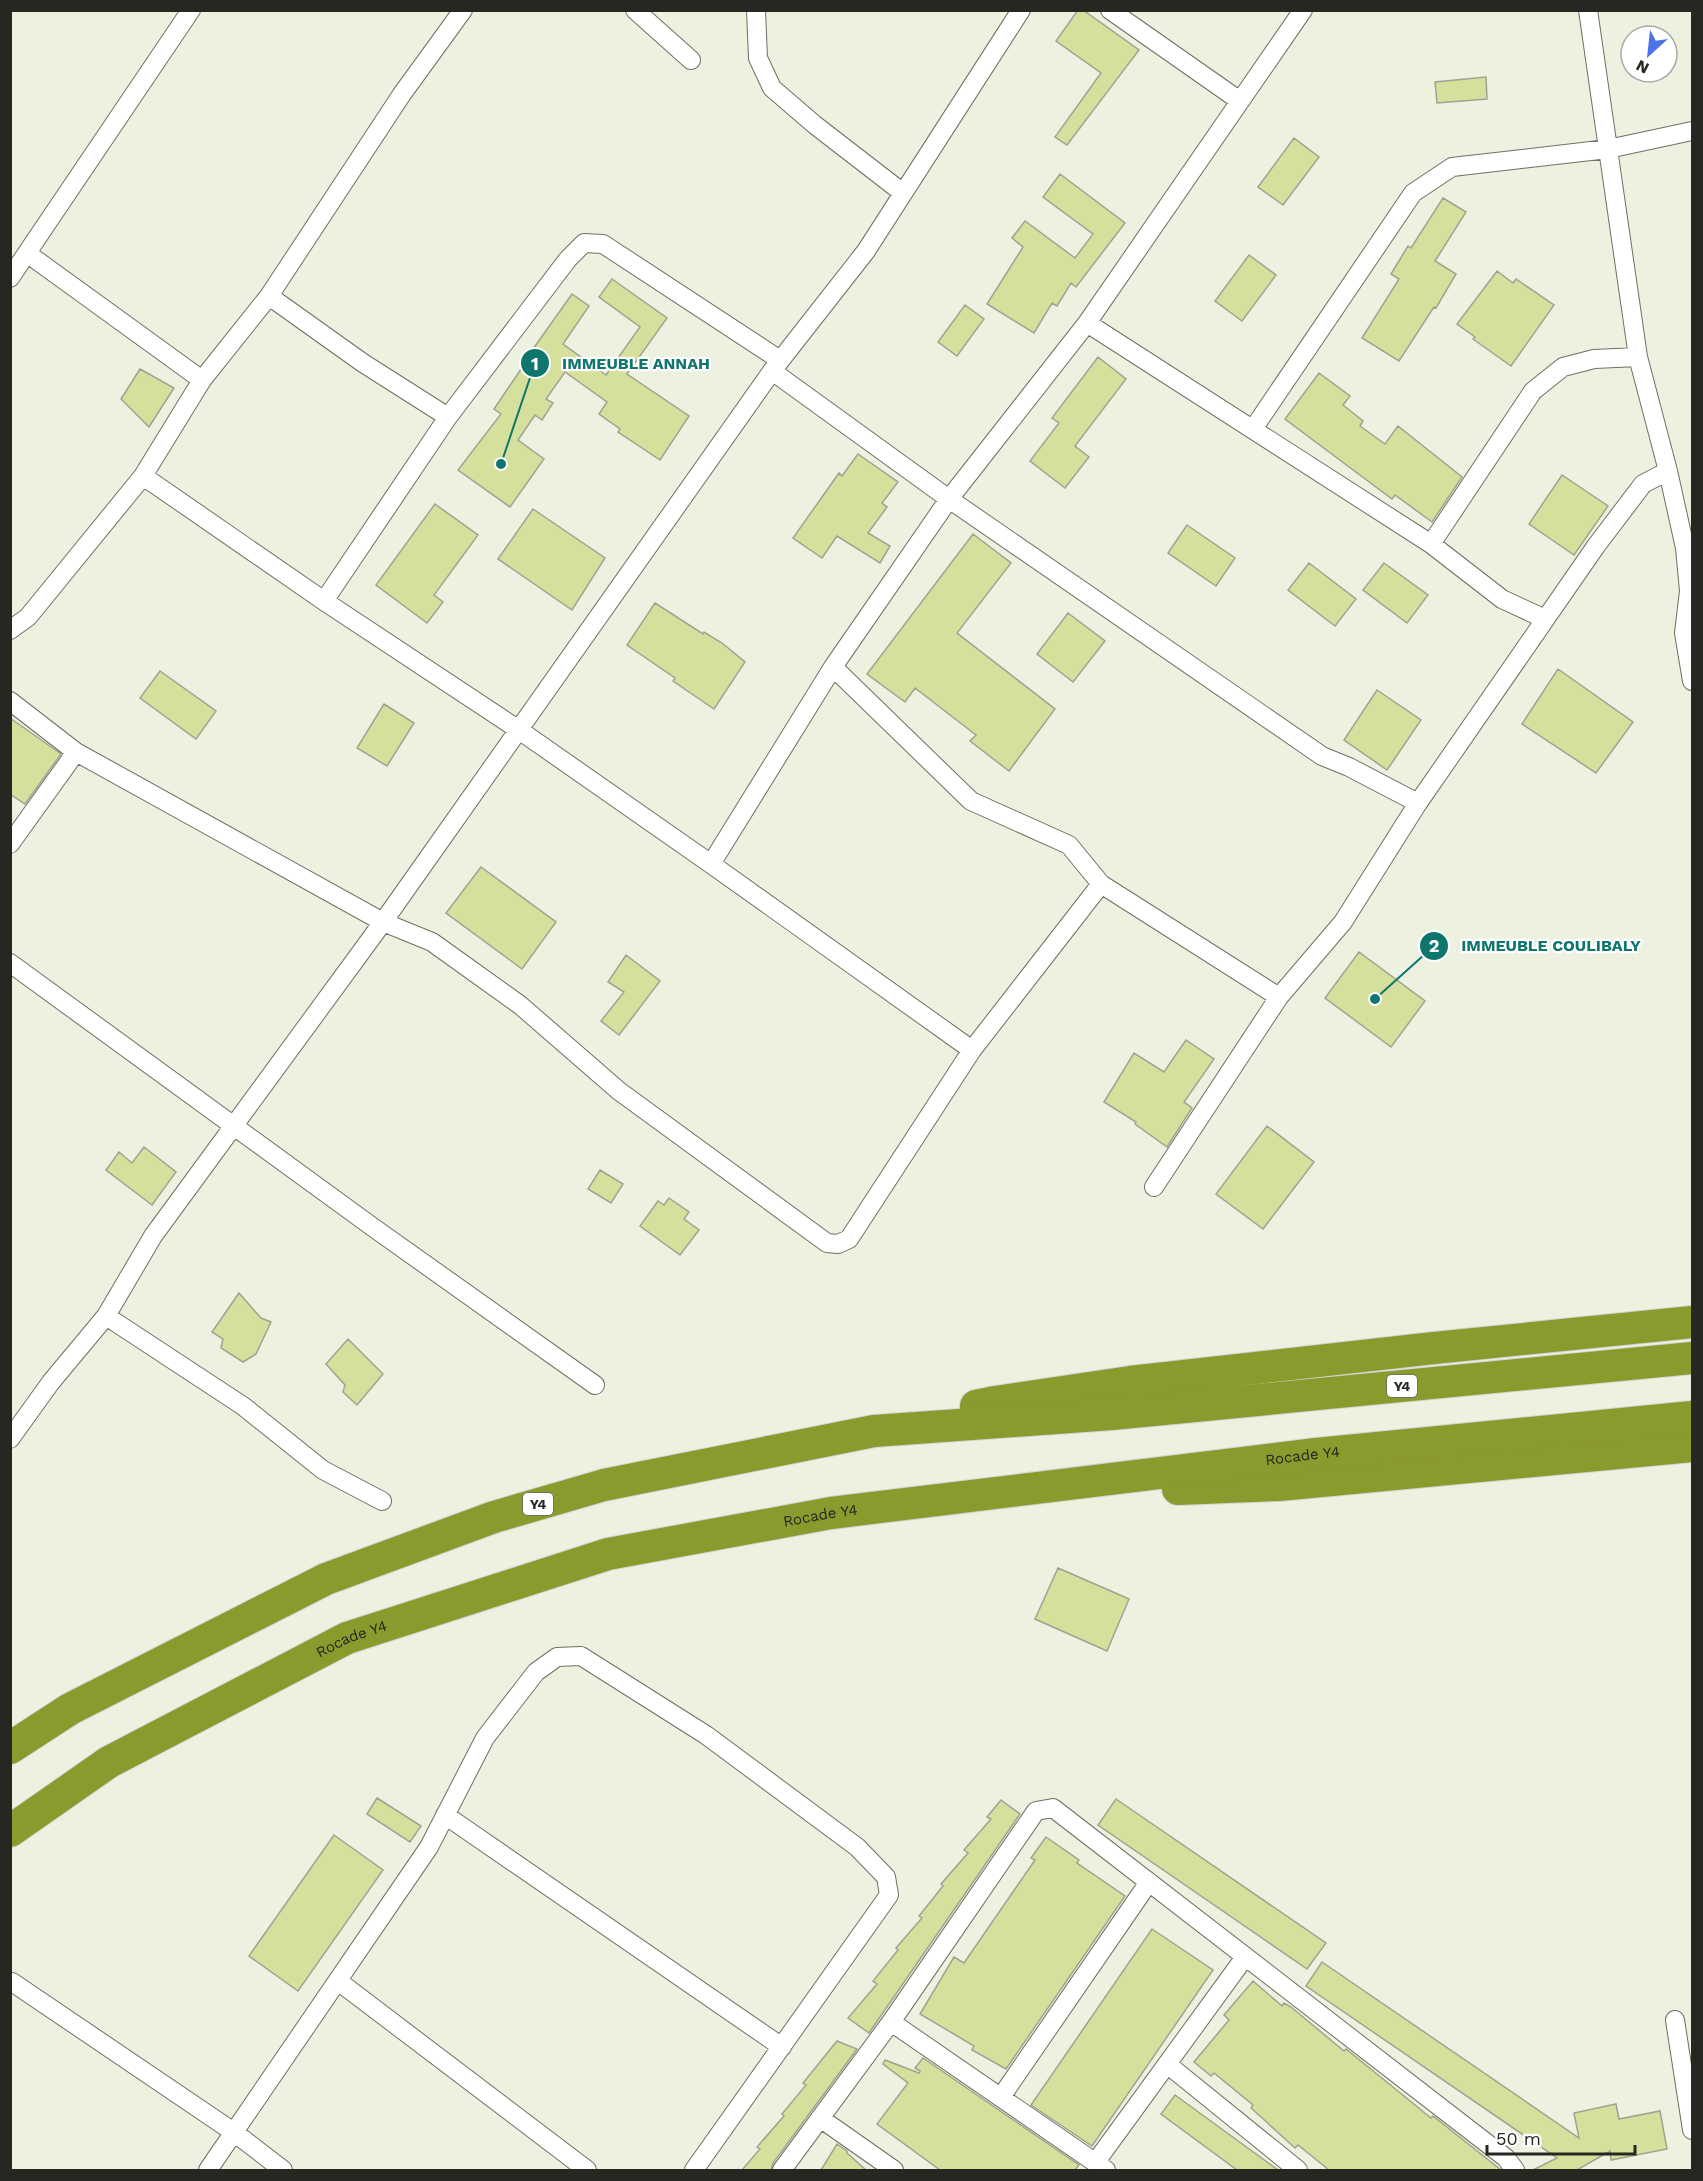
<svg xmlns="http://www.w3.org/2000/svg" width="1703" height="2181" viewBox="0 0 1703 2181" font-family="'Work Sans',sans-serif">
<rect width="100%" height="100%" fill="#edf1df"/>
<path fill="#d4e09b" stroke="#9fa392" stroke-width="1.5" d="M 1078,10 L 1083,10 L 1139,50 L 1067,145 L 1055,137 L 1101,73 L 1056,41 Z
M 1486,77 L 1487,99 L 1437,103 L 1435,82 Z
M 1294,138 L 1319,157 L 1283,205 L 1258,187 Z
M 1060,174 L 1125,223 L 1076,287 L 1071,283 L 1057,306 L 1052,303 L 1034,333 L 987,304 L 1023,247 L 1012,238 L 1025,221 L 1075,258 L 1093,234 L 1043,197 Z
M 1443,198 L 1466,212 L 1435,261 L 1456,274 L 1436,308 L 1434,307 L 1399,361 L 1362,338 L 1399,279 L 1391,274 L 1408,246 L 1411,248 Z
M 1249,255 L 1276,275 L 1242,321 L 1215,301 Z
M 1497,271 L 1513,283 L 1516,279 L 1554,305 L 1511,366 L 1473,339 L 1475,337 L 1457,324 Z
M 612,279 L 667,318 L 627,374 L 689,416 L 660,460 L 618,432 L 620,429 L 599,414 L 607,402 L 565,372 L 546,399 L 553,403 L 542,420 L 535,415 L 518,440 L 544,459 L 510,507 L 458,470 L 501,414 L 494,409 L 534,350 L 533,349 L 572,294 L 589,306 L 563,344 L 606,375 L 640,327 L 599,297 Z
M 965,305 L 984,319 L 957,356 L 938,342 Z
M 1098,357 L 1126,379 L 1075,446 L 1089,457 L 1065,488 L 1030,461 L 1059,423 L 1052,418 Z
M 140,369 L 174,388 L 149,427 L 121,399 Z
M 1319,373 L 1350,396 L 1343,405 L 1363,421 L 1360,426 L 1385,444 L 1398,426 L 1462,477 L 1432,522 L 1395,495 L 1392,499 L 1285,419 Z
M 858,454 L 898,482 L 882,503 L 887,507 L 868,533 L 890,546 L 880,563 L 837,536 L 822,558 L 793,538 L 839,473 L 842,476 Z
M 1562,475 L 1608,506 L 1574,555 L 1529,524 Z
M 435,504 L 478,535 L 434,595 L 443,602 L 427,623 L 376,585 Z
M 533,509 L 605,558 L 572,610 L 498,559 Z
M 1187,525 L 1235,558 L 1216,586 L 1168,553 Z
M 973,534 L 1011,563 L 957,633 L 1055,709 L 1009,771 L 970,741 L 976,735 L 915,688 L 905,702 L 867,674 Z
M 1309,563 L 1356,599 L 1335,626 L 1288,590 Z
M 1384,563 L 1428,595 L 1407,623 L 1363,590 Z
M 655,603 L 703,634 L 704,632 L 722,643 L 745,662 L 714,709 L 673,681 L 675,678 L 627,645 Z
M 1068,613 L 1105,641 L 1073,682 L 1037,654 Z
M 1558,669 L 1633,722 L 1596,773 L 1522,724 Z
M 160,671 L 216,711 L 196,739 L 140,698 Z
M 1377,690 L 1421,720 L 1387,770 L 1344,740 Z
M 384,704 L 414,723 L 387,766 L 357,748 Z
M 10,718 L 61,754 L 25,804 L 10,794 Z
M 481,867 L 556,922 L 522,969 L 446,913 Z
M 1359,952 L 1425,1001 L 1391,1047 L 1325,998 Z
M 626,955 L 660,981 L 619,1035 L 601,1021 L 624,992 L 608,982 Z
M 1186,1040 L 1214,1059 L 1184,1102 L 1192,1108 L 1167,1147 L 1135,1124 L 1136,1122 L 1104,1102 L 1134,1053 L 1164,1072 Z
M 1267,1126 L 1314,1162 L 1263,1229 L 1216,1194 Z
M 144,1147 L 176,1172 L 152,1205 L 106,1170 L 119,1152 L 132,1163 Z
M 600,1170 L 623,1184 L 611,1203 L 588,1189 Z
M 669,1198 L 689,1212 L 684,1219 L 699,1230 L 680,1255 L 640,1226 L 658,1201 L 664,1205 Z
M 239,1293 L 261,1318 L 271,1322 L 256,1354 L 243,1362 L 221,1348 L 223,1339 L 212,1332 Z
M 348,1339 L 383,1374 L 357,1405 L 343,1392 L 345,1385 L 326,1364 Z
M 1058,1568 L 1129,1599 L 1107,1651 L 1035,1619 Z
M 377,1798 L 421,1826 L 410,1842 L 367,1814 Z
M 1116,1799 L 1326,1943 L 1307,1969 L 1098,1825 Z
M 1001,1800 L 1020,1814 L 869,2033 L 848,2018 L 877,1984 L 873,1981 L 898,1950 L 896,1948 L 922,1918 L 919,1916 L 943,1886 L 941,1884 L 968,1853 L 964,1850 L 991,1819 L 987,1817 Z
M 334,1835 L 383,1870 L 298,1991 L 249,1956 Z
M 1046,1837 L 1079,1860 L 1077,1863 L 1125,1896 L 1006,2069 L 972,2050 L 974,2046 L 920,2014 L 954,1957 L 964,1963 L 1035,1860 L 1031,1858 Z
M 1152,1929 L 1213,1970 L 1092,2146 L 1031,2105 Z
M 1322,1962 L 1579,2138 L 1574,2113 L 1616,2104 L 1619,2119 L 1660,2111 L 1667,2149 L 1611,2160 L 1610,2151 L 1577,2170 L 1533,2170 L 1557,2158 L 1306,1986 Z
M 1253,1981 L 1282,2006 L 1284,2003 L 1291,2007 L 1344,2051 L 1346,2049 L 1404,2096 L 1431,2118 L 1433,2116 L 1501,2170 L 1329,2170 L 1298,2145 L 1295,2148 L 1251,2108 L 1253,2105 L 1214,2073 L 1211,2076 L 1194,2062 L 1229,2020 L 1224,2015 Z
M 837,2041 L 857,2049 L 773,2163 L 771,2170 L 742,2170 L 760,2149 L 757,2147 L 784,2116 L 782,2114 L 806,2085 L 803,2083 Z
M 923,2058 L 1079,2165 L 1075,2170 L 940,2170 L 877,2124 L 908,2083 L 883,2064 L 885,2060 L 919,2073 L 920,2071 L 915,2068 Z
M 1175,2095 L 1278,2170 L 1237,2170 L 1161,2114 Z
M 837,2144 L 847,2151 L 847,2153 L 866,2170 L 821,2170 Z"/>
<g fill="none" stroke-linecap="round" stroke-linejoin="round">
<g stroke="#6e7162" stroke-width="20">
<path id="street" d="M 635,10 L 691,60
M 756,10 L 758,58 L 772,88 L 815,125 L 903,193
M 1110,10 L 1240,101
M 1588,10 L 1638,357 L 1668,471 L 1685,548 L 1689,591 L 1684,633 L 1692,681
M 28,254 L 202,380 L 143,476
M 10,278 L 191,10
M 1087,323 L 1431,544 L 1502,599 L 1545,619
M 772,371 L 949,499 L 1322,756 L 1349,767 L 1418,803
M 202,380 L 269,296
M 448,417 L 363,363 L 269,296 L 402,94 L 463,10
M 1253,429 L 1413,193 L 1452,167 L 1608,149 L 1692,131
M 1431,544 L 1533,391 L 1563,367 L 1594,359 L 1638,357
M 324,601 L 448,417 L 568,259 L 584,243 L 603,244 L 780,360
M 10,630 L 28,617 L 143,476 L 324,601 L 519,730 L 711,864 L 972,1050 L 849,1239 L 838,1244 L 827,1243 L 619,1091 L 520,1005 L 432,942 L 383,922 L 76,752 L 10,701
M 833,667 L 971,801 L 1069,845 L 1101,884 L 1279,997
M 10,844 L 76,752
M 711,864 L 833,667 L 949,499 L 1087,323 L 1303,10
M 10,963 L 374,1228 L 595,1385
M 972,1050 L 1101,884
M 1154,1187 L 1279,997 L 1343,922 L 1418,803 L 1596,546 L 1643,484 L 1668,471
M 106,1316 L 243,1406 L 323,1470 L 382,1501
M 10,1439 L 51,1382 L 106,1316 L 153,1236 L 383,922 L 772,371 L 866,251 L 1021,10
M 445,1815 L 782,2047
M 338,1981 L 587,2170
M 12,1982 L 235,2133 L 283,2170
M 1675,2020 L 1692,2130
M 891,2022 L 1106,2170
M 1167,2064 L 1298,2170
M 1001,2097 L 1149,1882
M 820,2118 L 894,2170
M 1095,2163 L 1245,1957
M 208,2170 L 429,1847 L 485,1738 L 536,1672 L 557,1657 L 581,1656 L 706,1735 L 857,1847 L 886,1877 L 889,1895 L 694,2170
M 782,2170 L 891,2022 L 1036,1811 L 1053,1808 L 1506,2158 L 1515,2170"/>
</g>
<g stroke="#d4d4d3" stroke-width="34">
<g id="highway">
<path d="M 976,1406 L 995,1402 L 1130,1382 L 1434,1348 L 1692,1322"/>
<path d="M 1178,1489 L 1279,1485 L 1692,1446"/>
<path d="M 10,1748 L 70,1709 L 326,1579 L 494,1517 L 604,1485 L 874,1431 L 1112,1414 L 1692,1358"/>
<path id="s1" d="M 10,1831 L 109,1762 L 347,1638 L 608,1554 L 831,1513 L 1316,1454 L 1692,1417"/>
</g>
</g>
<use href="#street" stroke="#fff" stroke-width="18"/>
<use href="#highway" stroke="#8b9a2d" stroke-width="32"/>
</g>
<g text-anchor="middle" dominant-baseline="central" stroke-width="4.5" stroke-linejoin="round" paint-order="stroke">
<g fill="#fff" stroke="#676864" stroke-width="1.5">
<rect x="1387" y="1375" width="30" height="22" rx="4.5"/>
<rect x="523" y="1493" width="30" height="22" rx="4.5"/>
</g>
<g font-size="14" font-weight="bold" fill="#262721">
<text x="1402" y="1386">Y4</text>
<text x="538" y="1504">Y4</text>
</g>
<g font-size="15" fill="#262721" stroke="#fff">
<text stroke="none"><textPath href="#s1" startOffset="1365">Rocade Y4</textPath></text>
<text stroke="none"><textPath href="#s1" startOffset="879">Rocade Y4</textPath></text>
<text stroke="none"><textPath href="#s1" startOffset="393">Rocade Y4</textPath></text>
</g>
</g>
<path fill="none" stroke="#0f766e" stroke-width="2" d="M501 464L535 363M1375 999L1434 946"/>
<g fill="#0f766e" stroke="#fff" stroke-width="2">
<circle cx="501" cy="464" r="6"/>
<circle cx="1375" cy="999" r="6"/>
<circle cx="535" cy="363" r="15"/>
<circle cx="1434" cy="946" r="15"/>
</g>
<g font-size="18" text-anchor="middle" font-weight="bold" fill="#fff">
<text x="535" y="370">1</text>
<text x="1434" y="952">2</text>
</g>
<g font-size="16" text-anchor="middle" font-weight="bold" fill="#0f766e" stroke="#fff" stroke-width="4.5" stroke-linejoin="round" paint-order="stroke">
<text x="636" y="369">IMMEUBLE ANNAH</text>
<text x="1551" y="951">IMMEUBLE COULIBALY</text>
</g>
<rect width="1703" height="2181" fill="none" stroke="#262721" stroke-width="24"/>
<g transform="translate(1649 54) rotate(207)"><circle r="28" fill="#ffffff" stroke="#a8a9a6" stroke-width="1.5"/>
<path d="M0-4.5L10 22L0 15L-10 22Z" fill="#4c73e7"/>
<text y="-9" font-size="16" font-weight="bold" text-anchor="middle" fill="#262721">N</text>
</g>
<path d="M1487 2145v9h148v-9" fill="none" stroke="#262721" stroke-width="3"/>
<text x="1496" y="2145" font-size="18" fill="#262721" stroke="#ffffff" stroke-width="4.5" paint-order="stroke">50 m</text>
</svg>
